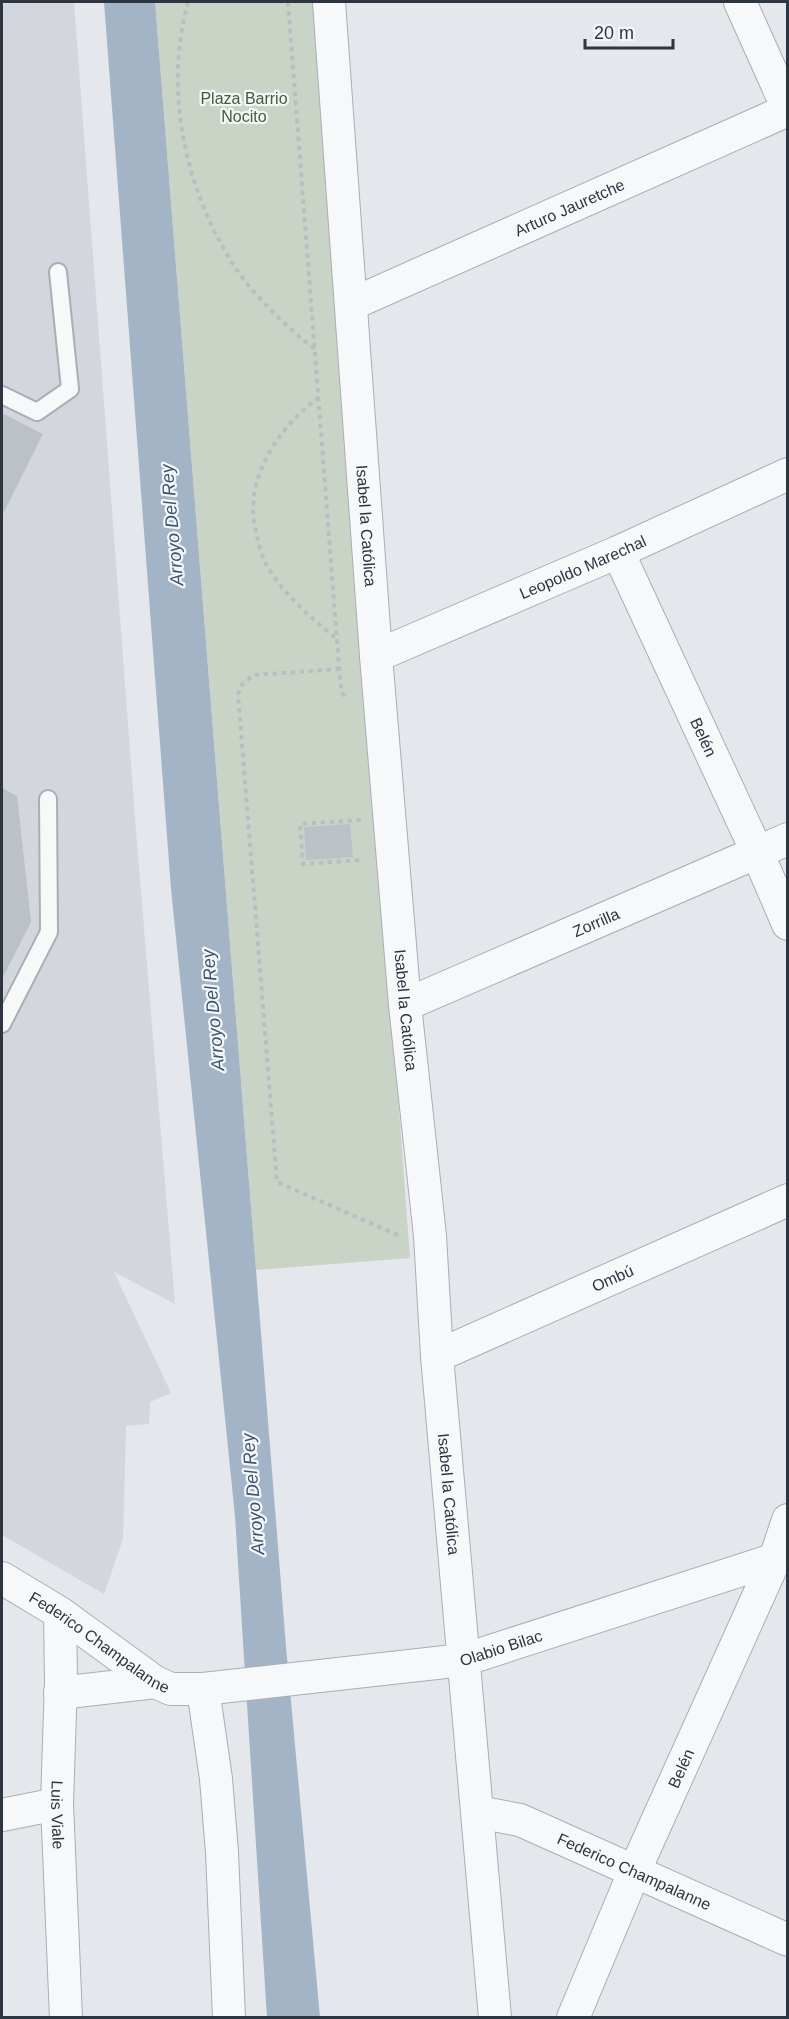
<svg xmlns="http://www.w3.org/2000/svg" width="789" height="2019" viewBox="0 0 789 2019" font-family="Arial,sans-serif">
<rect width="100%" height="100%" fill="#e4e7eb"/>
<path fill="#d3d6dc" d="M 5,2 L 74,2 L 136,831 L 175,1304 L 114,1272 L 171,1393 L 150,1402 L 149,1424 L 126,1426 L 123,1539 L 104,1594 L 2,1535 L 2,8 Z"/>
<path fill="#cad4c6" d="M 155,2 L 317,2 L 410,1258 L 256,1270 Z"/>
<path fill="#a3b4c6" d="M 104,2 L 155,2 L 286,1647 L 320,2017 L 267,2017 L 235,1516 L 171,889 Z"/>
<path fill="#bcc0c7" d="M 2,413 L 43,434 L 2,516 Z
M 2,788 L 17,796 L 31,922 L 2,979 Z
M 350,824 L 353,857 L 306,860 L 304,827 Z"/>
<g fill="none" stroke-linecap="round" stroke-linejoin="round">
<g stroke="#a9aeb5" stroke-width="20">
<path id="lane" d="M 2,395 L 37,412 L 70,389 L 58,272
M 2,1024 L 49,932 L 48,799"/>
</g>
<g stroke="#a9aeb5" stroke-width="34">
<g id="street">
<path id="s1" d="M 329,2 L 376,656 L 405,1005 L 430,1236 L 437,1356 L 495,2018"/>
<path d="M 740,2 L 788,109"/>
<path id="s2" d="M 352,304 L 788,110"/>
<path id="s3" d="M 618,552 L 757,852 L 788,924"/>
<path id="s4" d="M 376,656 L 618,552 L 788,474"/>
<path id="s5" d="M 405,1005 L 788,839"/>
<path id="s6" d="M 437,1356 L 788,1200"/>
<path id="s7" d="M 2,1578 L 60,1613 L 155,1682 L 171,1689 L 203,1689 L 463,1660 L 788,1555"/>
<path id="s8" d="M 60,1613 L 61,1681 L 57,1804 L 66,2018"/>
<path d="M 203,1689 L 216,1779 L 222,1852 L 229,2018"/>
<path d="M 60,1693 L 155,1682"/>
<path id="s9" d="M 478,1812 L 520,1820 L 788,1940"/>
<path d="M 2,1815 L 57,1804"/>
<path id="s10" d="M 573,2018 L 635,1870 L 775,1559 L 788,1520"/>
</g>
</g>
<path stroke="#babec2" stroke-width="4" stroke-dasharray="4.5 4.5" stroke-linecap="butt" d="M 188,2 C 164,90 184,187 233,264 C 252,294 286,327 315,349
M 288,2 L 340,680 L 342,693 L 348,699
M 319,397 C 285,423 254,463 253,508 C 253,518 255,527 257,536 C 259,546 262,557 267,566 C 284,595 311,618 337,639
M 340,669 L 254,675 L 243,683 L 238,694 L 277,1182 L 400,1236
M 361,820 L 300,824 L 303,864 L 362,860"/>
<use href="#lane" stroke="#f7f8f9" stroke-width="16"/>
<use href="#street" stroke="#f7f8f9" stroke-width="32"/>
</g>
<g text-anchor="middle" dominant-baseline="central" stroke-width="4.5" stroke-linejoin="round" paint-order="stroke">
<g font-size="16" fill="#425c3c" stroke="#f4f6f8">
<text x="244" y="98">Plaza Barrio<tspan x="244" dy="18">Nocito</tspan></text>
</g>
<g font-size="16" fill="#2d3541" stroke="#f4f6f8">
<text stroke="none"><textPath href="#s2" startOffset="238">Arturo Jauretche</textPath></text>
<text stroke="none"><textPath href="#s1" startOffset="525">Isabel la Católica</textPath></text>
<text stroke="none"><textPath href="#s4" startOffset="225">Leopoldo Marechal</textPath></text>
<text stroke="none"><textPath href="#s3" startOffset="204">Belén</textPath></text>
<text stroke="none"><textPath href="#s5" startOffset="208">Zorrilla</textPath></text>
<text stroke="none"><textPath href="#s1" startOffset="1011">Isabel la Católica</textPath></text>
<text stroke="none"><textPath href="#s6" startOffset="192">Ombú</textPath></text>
<text stroke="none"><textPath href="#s1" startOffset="1497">Isabel la Católica</textPath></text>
<text stroke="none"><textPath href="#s7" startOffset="117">Federico Champalanne</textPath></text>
<text stroke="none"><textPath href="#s7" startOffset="536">Olabio Bilac</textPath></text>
<text stroke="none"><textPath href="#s10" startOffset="272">Belén</textPath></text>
<text stroke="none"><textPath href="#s8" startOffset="202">Luis Viale</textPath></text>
<text stroke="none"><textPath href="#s9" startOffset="168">Federico Champalanne</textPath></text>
</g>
<g font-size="18" font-style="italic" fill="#3c5471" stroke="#f4f6f8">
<text transform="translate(172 525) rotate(-95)">Arroyo Del Rey</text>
<text transform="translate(213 1010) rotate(-95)">Arroyo Del Rey</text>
<text transform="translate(253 1494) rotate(-95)">Arroyo Del Rey</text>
</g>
</g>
<rect width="789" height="2019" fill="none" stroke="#2d3541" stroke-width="6"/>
<path d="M585 39v9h88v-9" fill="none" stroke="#2d3541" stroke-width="3"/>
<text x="594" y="39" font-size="18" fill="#2d3541" stroke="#f4f6f8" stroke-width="4.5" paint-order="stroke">20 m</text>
</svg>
